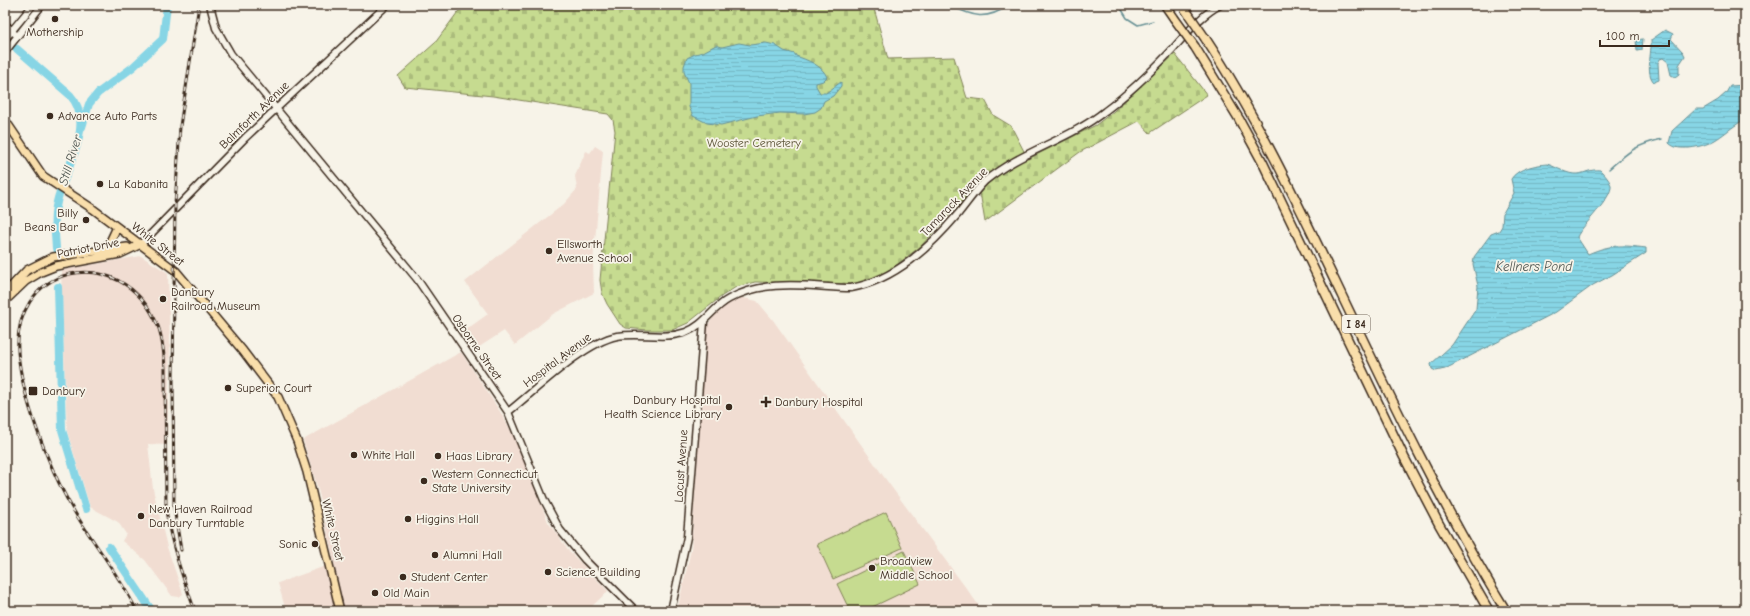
<svg xmlns="http://www.w3.org/2000/svg" width="1750" height="616" viewBox="0 0 1750 616" font-family="'Comic Neue',sans-serif">
<defs>
<pattern id="cemetery-stones" width="16" height="16" patternUnits="userSpaceOnUse"><rect width="16" height="16" fill="#c6db90"/><path d="M2 7V4a2 2 0 0 1 4 0v3zM10 15v-3a2 2 0 0 1 4 0v3z" fill="#abbc7c"/></pattern>
<pattern id="water-rules" width="6" height="5" patternUnits="userSpaceOnUse"><rect width="6" height="5" fill="#87d5e5"/><path d="M0 2.5h6" fill="none" stroke="#75b7c4"/></pattern>
</defs>
<rect width="100%" height="100%" fill="#f7f3e8"/>
<filter id="ink" filterUnits="userSpaceOnUse"><feTurbulence type="fractalNoise" baseFrequency=".025" numOctaves="2"/><feDisplacementMap in="SourceGraphic" scale="8" xChannelSelector="R" yChannelSelector="G"/><feConvolveMatrix kernelMatrix="1 2 1 2 8 2 1 2 1" color-interpolation-filters="sRGB"/></filter>
<g filter="url(#ink)">
<path fill="#f1ddd2" d="M 595,146 L 603,151 L 593,263 L 594,293 L 553,314 L 515,345 L 504,331 L 473,351 L 460,334 L 488,314 L 465,282 L 564,204 L 577,189 L 575,176 L 586,151 L 590,153 Z
M 141,256 L 168,273 L 170,348 L 167,445 L 148,444 L 153,489 L 167,547 L 183,594 L 179,597 L 172,596 L 145,560 L 122,541 L 126,534 L 118,522 L 90,507 L 67,431 L 61,270 Z
M 740,297 L 757,301 L 773,320 L 884,477 L 983,611 L 677,611 L 691,550 L 707,326 L 721,306 Z
M 461,352 L 503,416 L 516,441 L 548,522 L 569,551 L 608,591 L 587,611 L 286,611 L 278,583 L 334,563 L 319,493 L 303,440 Z"/>
<path fill="#c6db90" stroke="#808257" d="M 886,512 L 902,548 L 833,579 L 817,544 Z
M 904,551 L 920,584 L 864,611 L 850,611 L 837,584 Z"/>
<path fill="url(#cemetery-stones)" stroke="#808257" d="M 463,5 L 873,5 L 888,59 L 954,57 L 967,98 L 985,100 L 993,115 L 1011,126 L 1028,159 L 1096,125 L 1114,111 L 1175,54 L 1207,95 L 1150,133 L 1139,121 L 1080,152 L 985,222 L 981,198 L 975,187 L 921,246 L 894,267 L 872,280 L 854,284 L 755,282 L 736,287 L 722,296 L 688,323 L 672,330 L 647,330 L 626,328 L 620,324 L 607,304 L 602,293 L 600,280 L 615,131 L 613,120 L 608,114 L 493,96 L 405,87 L 398,76 L 435,43 Z"/>
<path fill="url(#water-rules)" stroke="#699195" d="M 1665,30 L 1673,34 L 1671,39 L 1683,52 L 1685,56 L 1679,65 L 1679,74 L 1675,77 L 1671,75 L 1668,62 L 1663,58 L 1660,59 L 1658,63 L 1659,80 L 1654,82 C 1645,73 1652,53 1651,40 Z
M 1643,39 L 1642,50 L 1637,51 L 1636,40 Z
M 739,43 L 750,45 L 766,43 L 775,45 L 784,51 L 795,54 L 796,56 C 807,60 822,65 827,77 L 823,81 L 816,83 L 816,86 L 820,93 L 826,93 L 841,82 L 841,86 L 833,96 L 824,101 L 821,108 L 815,112 L 804,114 L 780,113 L 757,116 L 721,125 L 707,123 L 693,116 L 689,107 L 689,83 L 684,72 L 684,66 L 687,58 L 695,54 L 703,52 L 716,45 L 722,47 Z
M 1745,85 L 1745,119 L 1742,121 C 1721,134 1716,145 1689,148 C 1682,148 1675,149 1669,143 L 1672,131 L 1696,109 L 1703,109 L 1718,100 L 1726,93 L 1730,86 Z
M 1547,164 C 1557,167 1567,175 1578,174 C 1586,173 1590,169 1600,170 C 1604,174 1609,179 1611,185 C 1613,198 1582,225 1577,237 L 1588,254 C 1611,244 1622,245 1646,248 L 1646,253 L 1612,275 L 1593,285 L 1556,312 L 1445,369 L 1436,371 L 1432,369 L 1431,364 L 1452,345 L 1476,309 L 1478,286 L 1473,264 L 1474,257 L 1491,234 L 1499,231 L 1502,226 L 1503,213 L 1514,193 L 1511,179 C 1518,168 1535,165 1547,164 Z"/>
<g fill="none" stroke-linecap="round" stroke-linejoin="round">
<path stroke="#699195" stroke-width="1.5" d="M 949,5 C 974,17 985,21 1010,5
M 1119,5 L 1127,18 L 1138,25 L 1153,21
M 1609,169 C 1629,151 1636,145 1662,139"/>
<path stroke="#87d5e5" stroke-width="8" d="M 17,49 L 70,95 C 97,124 64,170 57,202 C 53,217 55,233 56,248
M 82,127 L 89,104 L 98,93 L 133,67 L 163,39 L 167,5
M 58,287 L 62,430 L 86,509
M 109,547 L 152,611"/>
<g stroke="#3b2a1e" stroke-width="9">
<path id="secondary" d="M 210,5 L 216,28 L 231,54 L 417,279 L 508,412 L 544,500 L 560,530 L 585,560 L 636,611
M 5,24 L 14,33
M 5,39 L 33,5
M 5,52 L 42,5
M 141,244 L 245,138 L 387,5
M 508,412 C 536,390 583,343 617,336 C 640,332 664,340 686,332 C 705,325 712,308 729,299 C 767,278 809,287 851,288 C 895,280 930,247 958,214 C 967,203 975,191 985,181 C 1021,151 1069,140 1105,111 C 1128,94 1150,73 1170,52 C 1186,35 1199,16 1220,5
M 671,611 L 687,537 L 704,322"/>
</g>
<g stroke="#3b2a1e" stroke-width="10">
<path id="primary" d="M 5,120 L 43,176 L 93,209 L 176,271 L 243,351 L 278,397 L 297,441 L 307,472 L 340,611
M 98,251 L 109,244 L 117,227
M 5,293 L 27,270 L 53,257 L 127,247
M 5,301 L 26,281 L 41,272 L 56,266 L 120,254 L 141,244"/>
</g>
<g stroke="#3b2a1e" stroke-width="11">
<path id="highway" d="M 1165,5 L 1174,18
M 1205,38 C 1259,120 1300,208 1342,296 C 1393,403 1444,510 1506,611
M 1195,47 L 1239,119 L 1263,163 L 1404,457 L 1439,524 L 1489,611"/>
</g>
<use href="#secondary" stroke="#f7f3e8" stroke-width="6"/>
<use href="#primary" stroke="#f9deab" stroke-width="7"/>
<use href="#highway" stroke="#f9deab" stroke-width="8"/>
<g stroke="#3b2a1e" stroke-width="3">
<path id="rail" d="M 181,550 L 174,508 L 173,381 L 175,205 L 180,126 L 199,5
M 137,611 C 120,577 97,548 77,516 C 53,478 25,406 19,361 C 5,264 121,238 158,326 C 163,339 164,354 165,368 L 166,510 C 171,545 183,578 195,611"/>
</g>
<use href="#rail" stroke="#f7f3e8" stroke-width="1.5" stroke-dasharray="4.5" stroke-linecap="butt"/>
<g stroke="#3b2a1e" stroke-width="11" stroke-linecap="butt">
<path id="highway-bridge" d="M 1185,9 L 1205,38
M 1174,18 L 1195,47"/>
</g>
<use href="#highway-bridge" stroke="#f9deab" stroke-width="8"/>
</g>
</g>
<g fill="#3b2a1e" stroke="#f7f3e8" stroke-width="1.5">
<circle cx="55" cy="19" r="4"/>
<circle cx="50" cy="116" r="4"/>
<circle cx="100" cy="184" r="4"/>
<circle cx="86" cy="220" r="4"/>
<circle cx="549" cy="251" r="4"/>
<circle cx="163" cy="299" r="4"/>
<circle cx="228" cy="388" r="4"/>
<rect x="28" y="386" width="10" height="10" rx="2"/>
<path d="M764 396h4v4h4v4h-4v4h-4v-4h-4v-4h4z"/>
<circle cx="729" cy="407" r="4"/>
<circle cx="354" cy="455" r="4"/>
<circle cx="438" cy="456" r="4"/>
<circle cx="424" cy="481" r="4"/>
<circle cx="141" cy="516" r="4"/>
<circle cx="408" cy="519" r="4"/>
<circle cx="315" cy="544" r="4"/>
<circle cx="435" cy="555" r="4"/>
<circle cx="872" cy="568" r="4"/>
<circle cx="548" cy="572" r="4"/>
<circle cx="403" cy="577" r="4"/>
<circle cx="375" cy="593" r="4"/>
</g>
<g text-anchor="middle" dominant-baseline="central" stroke-width="3.5" stroke-linejoin="round" paint-order="stroke">
<rect fill="#f7f3e8" stroke="#73665b" stroke-width="1" x="1342" y="315" width="28" height="18" rx="3"/>
<g font-size="11" font-weight="bold" fill="#3b2a1e">
<text x="1356" y="324">I 84</text>
</g>
<g font-size="12" fill="#3b2a1e" stroke="#f7f3e8" text-anchor="start">
<text x="55" y="32" text-anchor="middle">Mothership</text>
<text x="58" y="116">Advance Auto Parts</text>
<text x="108" y="184">La Kabanita</text>
<text x="78" y="213" text-anchor="end">Billy<tspan x="78" dy="14">Beans Bar</tspan></text>
<text x="557" y="244">Ellsworth<tspan x="557" dy="14">Avenue School</tspan></text>
<text x="171" y="292">Danbury<tspan x="171" dy="14">Railroad Museum</tspan></text>
<text x="236" y="388">Superior Court</text>
<text x="42" y="391">Danbury</text>
<text x="721" y="400" text-anchor="end">Danbury Hospital<tspan x="721" dy="14">Health Science Library</tspan></text>
<text x="775" y="402">Danbury Hospital</text>
<text x="362" y="455">White Hall</text>
<text x="446" y="456">Haas Library</text>
<text x="432" y="474">Western Connecticut<tspan x="432" dy="14">State University</tspan></text>
<text x="149" y="509">New Haven Railroad<tspan x="149" dy="14">Danbury Turntable</tspan></text>
<text x="416" y="519">Higgins Hall</text>
<text x="307" y="544" text-anchor="end">Sonic</text>
<text x="443" y="555">Alumni Hall</text>
<text x="880" y="561">Broadview<tspan x="880" dy="14">Middle School</tspan></text>
<text x="556" y="572">Science Building</text>
<text x="411" y="577">Student Center</text>
<text x="383" y="593">Old Main</text>
</g>
<g font-size="12" fill="#3b2a1e" stroke="#f7f3e8">
<text transform="translate(254 115) rotate(-44)">Balmforth Avenue</text>
<text transform="translate(954 202) rotate(-46)">Tamarack Avenue</text>
<text transform="translate(158 244) rotate(38)">White Street</text>
<text transform="translate(88 248) rotate(-11)">Patriot Drive</text>
<text transform="translate(477 347) rotate(55)">Osborne Street</text>
<text transform="translate(557 360) rotate(-37)">Hospital Avenue</text>
<text transform="translate(681 466) rotate(-86)">Locust Avenue</text>
<text transform="translate(333 530) rotate(77)">White Street</text>
</g>
<g font-size="12" fill="#5e563a" stroke="#f7f3e8">
<text x="754" y="143">Wooster Cemetery</text>
</g>
<g font-size="13" font-style="italic" fill="#4e5550" stroke="#f7f3e8">
<text transform="translate(70 160) rotate(-73)">Still River</text>
<text x="1534" y="266">Kellners Pond</text>
</g>
</g>
<rect width="1750" height="616" fill="none" stroke="#f7f3e8" stroke-width="20"/>
<rect x="10" y="10" width="1730" height="596" fill="none" stroke="#3b2a1e" stroke-width="1.5" filter="url(#ink)"/>
<path d="M1600 40v6h69v-6" fill="none" stroke="#3b2a1e" stroke-width="2"/>
<text x="1606" y="40" font-size="12" fill="#3b2a1e" stroke="#f7f3e8" stroke-width="3" paint-order="stroke">100 m</text>
</svg>
